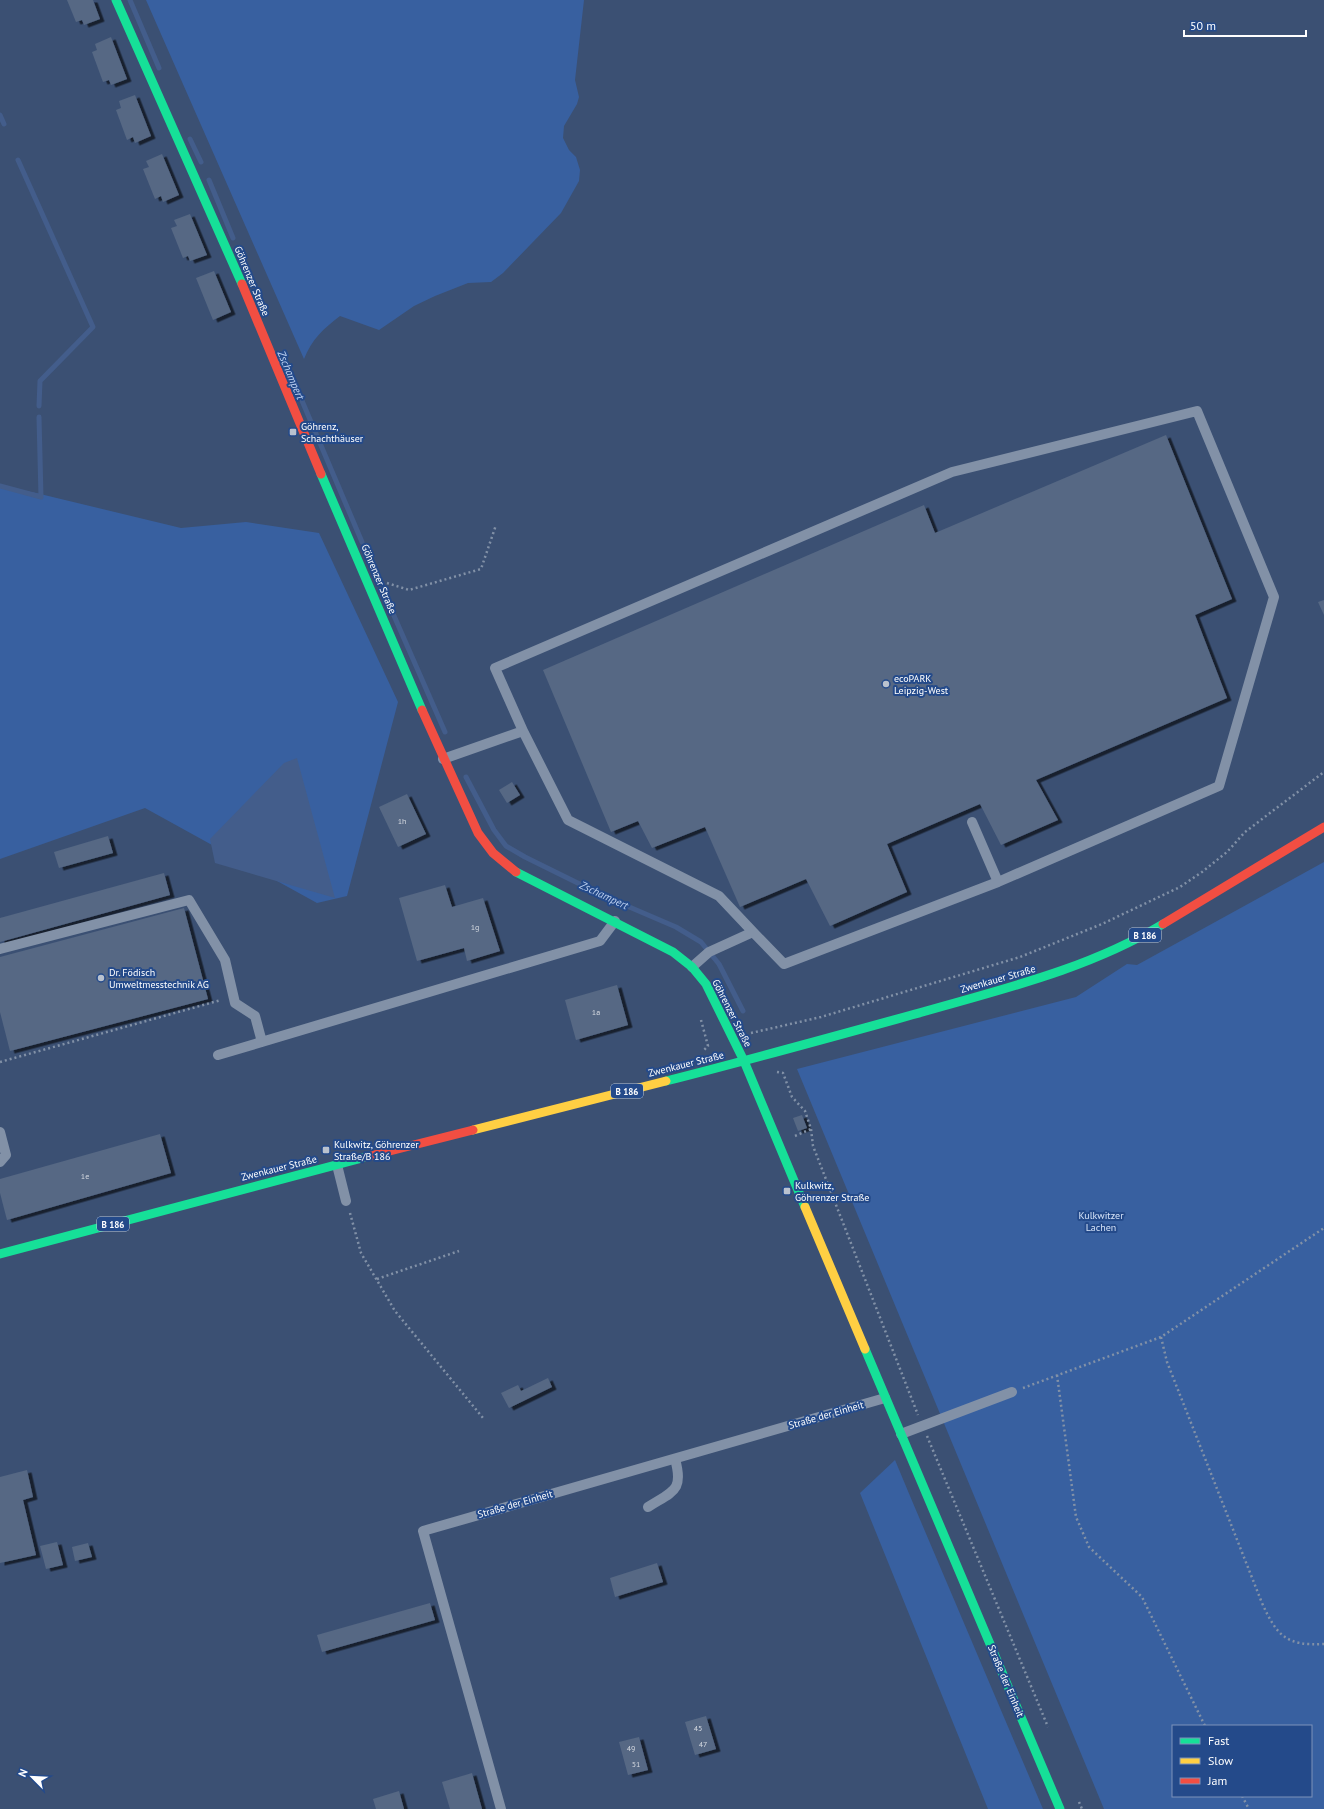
<svg xmlns="http://www.w3.org/2000/svg" width="1324" height="1809" viewBox="0 0 1324 1809" font-family="'PT Sans',sans-serif">
<defs>
<filter id="shadow"><feDropShadow dx="4.5" dy="2.5" stdDeviation="0" flood-color="#0009"/></filter>
</defs>
<rect width="100%" height="100%" fill="#3b5073"/>
<path fill="#3860a0" fill-rule="evenodd" d="M 146,0 L 584,0 L 575,80 L 579,97 L 577,104 L 564,126 L 563,138 L 569,150 L 576,157 L 580,170 L 579,181 L 561,213 L 503,273 L 491,282 L 468,283 L 435,296 L 414,306 L 379,330 L 340,316 C 323,329 312,339 304,359 Z
M 0,486 L 36,493 L 181,528 L 246,522 L 319,533 L 398,702 L 347,896 L 317,903 L 145,808 L 0,859 Z
M 1324,862 L 1324,1809 L 1104,1809 L 797,1069 L 1076,997 L 1127,964 L 1137,965 ZM 1173,1726 L 1311,1726 L 1311,1796 L 1173,1796 Z
M 895,1460 L 910,1496 L 1043,1809 L 988,1809 L 860,1493 Z"/>
<path fill="#435d8b" d="M 297,758 L 335,898 L 215,863 L 210,839 L 284,763 Z"/>
<g fill="none" stroke-linecap="round" stroke-linejoin="round">
<path stroke="#435d8b" stroke-width="5" d="M 130,0 L 159,68
M 0,115 L 4,124
M 190,139 L 201,162
M 18,160 L 93,327 L 40,381 L 39,406
M 209,180 L 233,238
M 283,356 L 362,542
M 0,486 L 41,497 L 39,417
M 384,593 L 445,732
M 466,777 L 494,830 L 506,846 L 525,857 L 606,897 L 676,927 L 701,942 L 719,964 L 743,1011"/>
</g>
<path fill="#566884" filter="url(#shadow)" d="M 67,0 L 93,0 L 100,19 L 84,25 L 82,20 L 76,22 Z
M 111,37 L 127,79 L 111,85 L 109,80 L 103,82 L 92,52 L 97,50 L 95,44 Z
M 135,95 L 151,136 L 135,143 L 133,137 L 127,140 L 116,110 L 121,108 L 119,101 Z
M 162,154 L 179,195 L 163,202 L 161,196 L 155,199 L 143,169 L 149,167 L 146,161 Z
M 190,214 L 207,255 L 190,261 L 188,256 L 183,258 L 171,228 L 177,226 L 174,220 Z
M 214,271 L 231,312 L 213,320 L 196,278 Z
M 1166,435 L 1232,599 L 1195,615 L 1227,698 L 1036,780 L 1058,820 L 1001,845 L 980,804 L 887,844 L 907,892 L 830,926 L 806,879 L 740,907 L 705,827 L 652,848 L 638,821 L 611,832 L 543,670 L 924,505 L 935,533 Z
M 1324,600 L 1324,615 L 1318,602 Z
M 512,782 L 520,795 L 507,803 L 499,790 Z
M 407,794 L 426,834 L 398,847 L 379,807 Z
M 108,836 L 113,853 L 59,868 L 54,852 Z
M 164,873 L 170,895 L 0,942 L 0,918 Z
M 445,885 L 452,907 L 483,898 L 500,951 L 467,961 L 464,948 L 417,961 L 399,898 Z
M 184,908 L 208,999 L 10,1051 L 0,1012 L 0,957 Z
M 617,985 L 628,1025 L 576,1040 L 565,1000 Z
M 802,1115 L 807,1128 L 798,1131 L 793,1118 Z
M 160,1134 L 171,1173 L 7,1220 L 0,1193 L 0,1179 Z
M 548,1378 L 552,1387 L 509,1408 L 501,1393 L 518,1385 L 521,1391 Z
M 27,1470 L 33,1497 L 23,1500 L 36,1555 L 0,1563 L 0,1477 Z
M 57,1542 L 63,1565 L 46,1569 L 40,1546 Z
M 88,1543 L 92,1557 L 75,1561 L 72,1547 Z
M 657,1563 L 663,1582 L 615,1597 L 610,1578 Z
M 430,1603 L 435,1620 L 322,1652 L 317,1635 Z
M 706,1716 L 716,1749 L 695,1755 L 685,1722 Z
M 639,1737 L 648,1770 L 628,1775 L 619,1742 Z
M 472,1773 L 482,1809 L 450,1809 L 442,1782 Z
M 399,1791 L 404,1809 L 376,1809 L 373,1799 Z"/>
<g fill="none" stroke-linecap="round" stroke-linejoin="round">
<path stroke="#8291a7" stroke-width="2.5" stroke-dasharray="2 3" stroke-linecap="butt" d="M 387,583 L 409,590 L 481,569 L 496,525
M 701,1020 L 708,1046 L 704,1050
M 751,1033 L 821,1017 L 1020,957 L 1102,924 L 1180,887 L 1202,872 L 1227,852 L 1245,832 L 1324,772
M 0,1062 L 221,1000
M 777,1072 L 783,1073 L 792,1097 L 805,1111 L 811,1129 L 813,1146 L 918,1415
M 795,1136 L 811,1129
M 350,1213 L 361,1253 L 395,1311 L 483,1418
M 377,1279 L 459,1251
M 1161,1337 L 1167,1362 L 1262,1603 C 1277,1636 1286,1646 1324,1644
M 1057,1375 L 1076,1517 L 1089,1547 L 1142,1597 L 1205,1726
M 1023,1388 L 1161,1337 L 1324,1228
M 927,1436 L 1048,1727
M 1242,1796 L 1249,1809
M 1079,1802 L 1082,1809"/>
<path stroke="#8291a7" stroke-width="10" d="M 523,731 L 568,820 L 719,896 L 753,932
M 443,759 L 523,731 L 495,668 L 952,472 L 1197,411 L 1274,597 L 1219,786 L 998,882
M 0,949 L 189,900 L 225,960 L 235,1003 L 255,1016 L 262,1042
M 692,967 L 709,952 L 753,932 L 784,964 L 998,882 L 972,822
M 218,1055 L 600,941 L 615,921
M 0,1132 L 6,1155 L 0,1162
M 337,1165 L 346,1201
M 901,1434 L 1012,1392
M 648,1507 C 673,1491 684,1491 675,1459
M 501,1809 L 423,1531 L 885,1398"/>
<path stroke="#16e098" stroke-width="9" d="M 116,0 L 242,284
M 321,474 L 422,710
M 516,872 L 673,952 L 692,967 L 706,984 L 744,1061 L 805,1207
M 666,1081 C 753,1059 839,1035 926,1011 C 1007,988 1090,968 1163,924
M 0,1254 L 366,1157
M 865,1349 L 1060,1809"/>
<path stroke="#ffcf43" stroke-width="9" d="M 473,1130 L 666,1081
M 805,1207 L 865,1349"/>
<path stroke="#f24e42" stroke-width="9" d="M 242,284 L 321,474
M 422,710 L 478,833 L 493,853 L 516,872
M 1163,924 L 1324,827
M 366,1157 L 473,1130"/>
</g>
<g fill="#bac2ce" stroke="#244a8a" stroke-width="1.5">
<rect x="289" y="428" width="8" height="8" rx="2"/>
<circle cx="886" cy="684" r="4"/>
<circle cx="101" cy="978" r="4"/>
<rect x="322" y="1146" width="8" height="8" rx="2"/>
<rect x="783" y="1187" width="8" height="8" rx="2"/>
</g>
<g text-anchor="middle" dominant-baseline="central" stroke-width="4" stroke-linejoin="round" paint-order="stroke">
<g font-size="8" fill="#d5d9e0">
<text x="402" y="821">1h</text>
<text x="475" y="927">1g</text>
<text x="596" y="1012">1a</text>
<text x="85" y="1176">1e</text>
<text x="698" y="1728">45</text>
<text x="703" y="1744">47</text>
<text x="631" y="1748">49</text>
<text x="636" y="1764">51</text>
</g>
<g fill="#244a8a" stroke="#bdc9dc" stroke-width="1">
<rect x="1129" y="928" width="32" height="14" rx="3"/>
<rect x="611" y="1084" width="32" height="14" rx="3"/>
<rect x="97" y="1217" width="32" height="14" rx="3"/>
</g>
<g font-size="9" font-weight="bold" fill="#fff">
<text x="1145" y="935">B 186</text>
<text x="627" y="1091">B 186</text>
<text x="113" y="1224">B 186</text>
</g>
<g font-size="10" fill="#fff" stroke="#244a8a">
<text transform="translate(252 281) rotate(67)">Göhrenzer Straße</text>
<text transform="translate(379 579) rotate(67)">Göhrenzer Straße</text>
<text transform="translate(998 979) rotate(-16)">Zwenkauer Straße</text>
<text transform="translate(732 1013) rotate(63)">Göhrenzer Straße</text>
<text transform="translate(686 1064) rotate(-14)">Zwenkauer Straße</text>
<text transform="translate(279 1168) rotate(-14)">Zwenkauer Straße</text>
<text transform="translate(826 1415) rotate(-16)">Straße der Einheit</text>
<text transform="translate(515 1504) rotate(-16)">Straße der Einheit</text>
<text transform="translate(1006 1681) rotate(67)">Straße der Einheit</text>
</g>
<g font-size="10" fill="#fff" stroke="#244a8a" text-anchor="start">
<text x="301" y="426">Göhrenz,<tspan x="301" dy="12">Schachthäuser</tspan></text>
<text x="894" y="678">ecoPARK<tspan x="894" dy="12">Leipzig-West</tspan></text>
<text x="109" y="972">Dr. Födisch<tspan x="109" dy="12">Umweltmesstechnik AG</tspan></text>
<text x="334" y="1144">Kulkwitz, Göhrenzer<tspan x="334" dy="12">Straße/B 186</tspan></text>
<text x="795" y="1185">Kulkwitz,<tspan x="795" dy="12">Göhrenzer Straße</tspan></text>
</g>
<g font-size="10" fill="#d6e3f8" stroke="#244a8a">
<text x="1101" y="1215">Kulkwitzer<tspan x="1101" dy="12">Lachen</tspan></text>
</g>
<g font-size="11" font-style="italic" fill="#bdd1f1" stroke="#244a8a">
<text transform="translate(291 375) rotate(67)">Zschampert</text>
<text transform="translate(604 895) rotate(25)">Zschampert</text>
</g>
</g>
<rect x="1172" y="1725" width="140" height="72" fill="#244a8a" stroke="#7c92b9"/>
<rect x="1180" y="1738" width="20" height="6" fill="#16e098" stroke="#7c92b9"/>
<text x="1208" y="1745" font-size="12" fill="#ffffff">Fast</text>
<rect x="1180" y="1758" width="20" height="6" fill="#ffcf43" stroke="#7c92b9"/>
<text x="1208" y="1765" font-size="12" fill="#ffffff">Slow</text>
<rect x="1180" y="1778" width="20" height="6" fill="#f24e42" stroke="#7c92b9"/>
<text x="1208" y="1785" font-size="12" fill="#ffffff">Jam</text>
<g transform="translate(32 1777) rotate(294)" stroke="#244a8a" stroke-width="3" paint-order="stroke">
<path d="M0-3L7 15L0 10L-7 15Z" fill="#ffffff"/>
<text y="-6" font-size="11" font-weight="bold" text-anchor="middle" fill="#ffffff">N</text>
</g>
<path d="M1184 30v6h122v-6" fill="none" stroke="#ffffff" stroke-width="2"/>
<text x="1190" y="30" font-size="12" fill="#ffffff" stroke="#244a8a" stroke-width="3" paint-order="stroke">50 m</text>
</svg>
